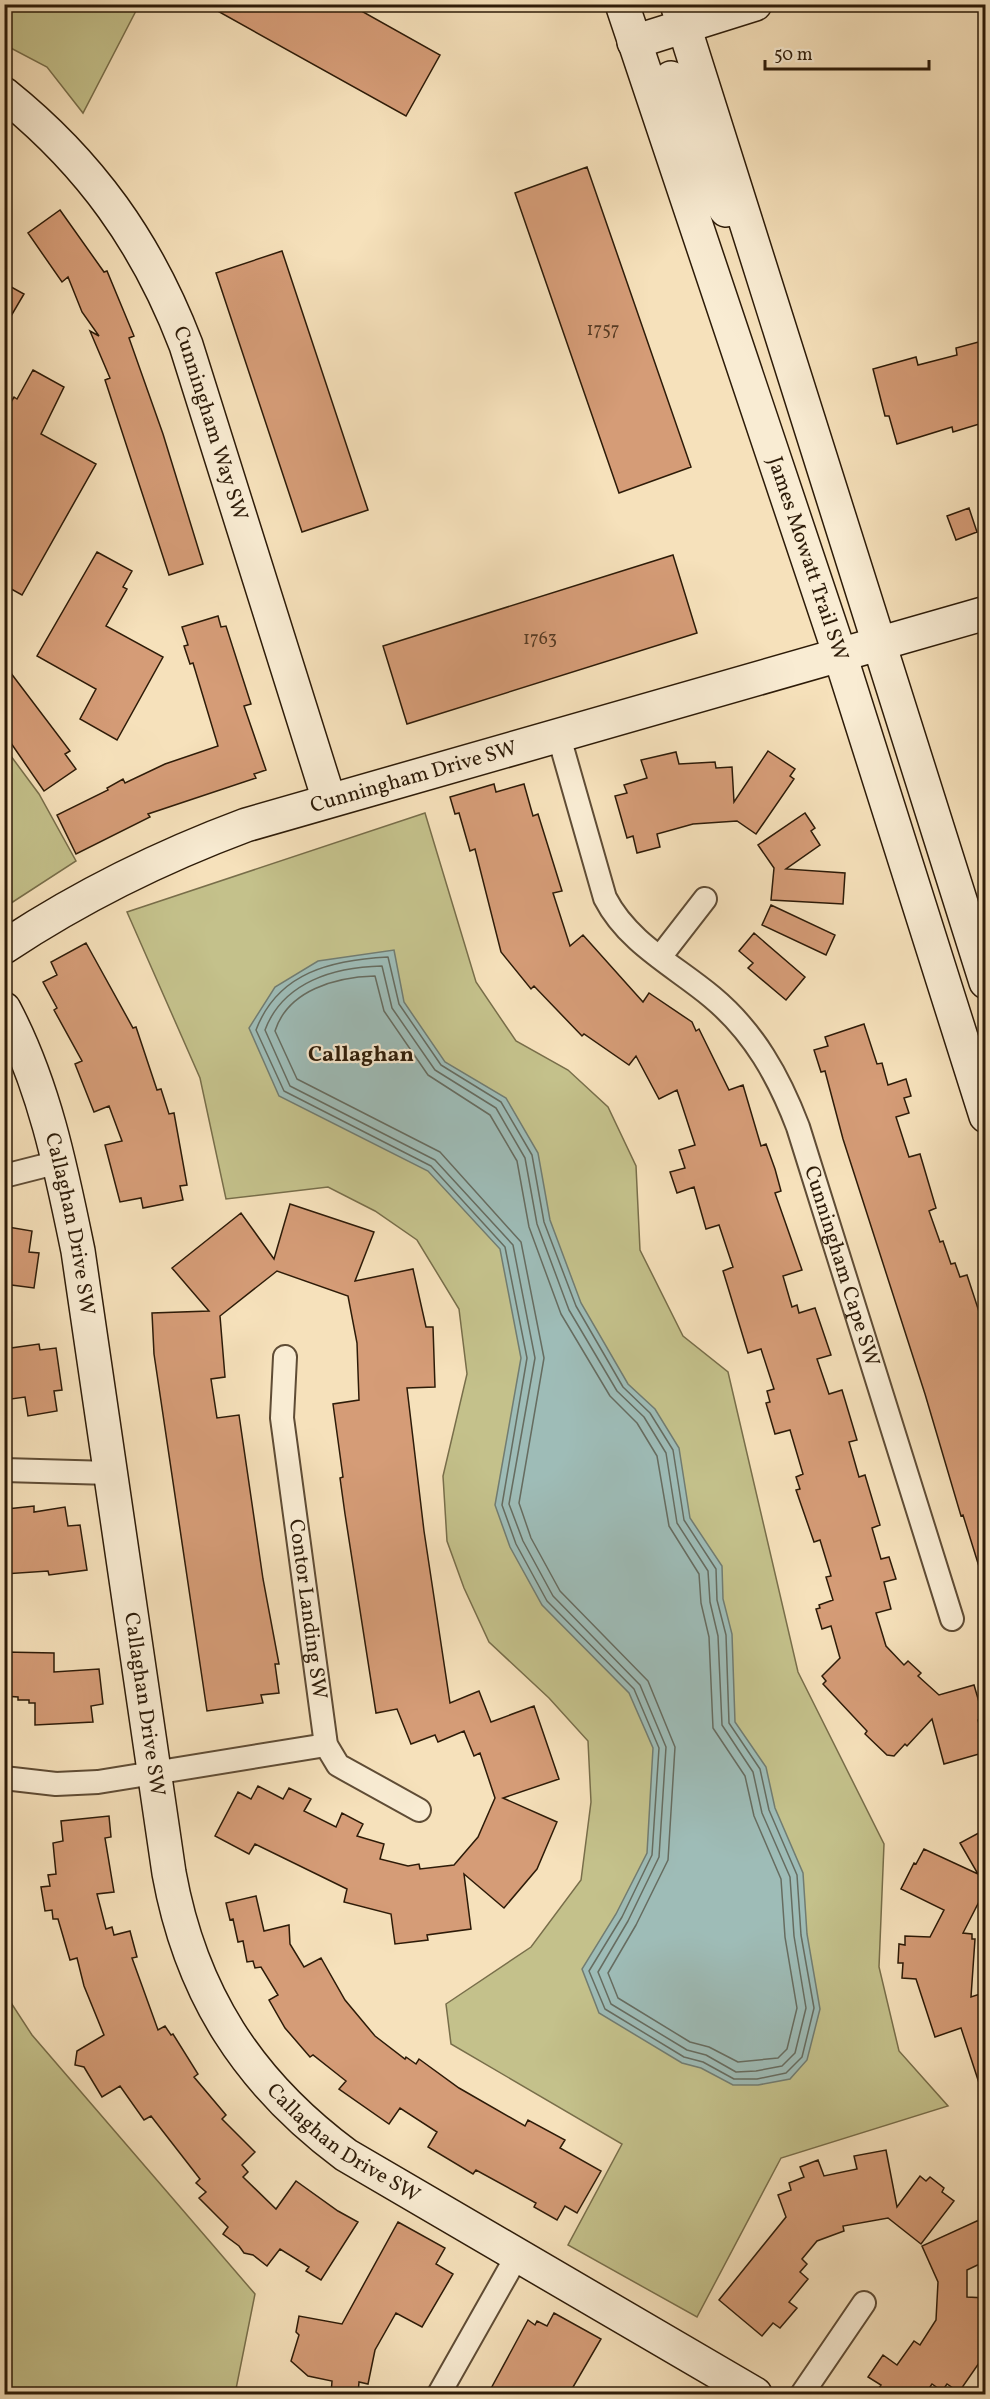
<svg xmlns="http://www.w3.org/2000/svg" width="990" height="2399" viewBox="0 0 990 2399" font-family="Vollkorn,serif">
<rect width="100%" height="100%" fill="#f6e1bb"/>
<filter id="stains"><feTurbulence type="fractalNoise" baseFrequency=".00333" numOctaves="4"/><feColorMatrix values="0 0 0 0 .2 0 0 0 0 .09 0 0 0 0 .02 0 0 0 .5 -.17"/></filter>
<radialGradient id="worn" r=".72"><stop offset=".6" stop-color="#630" stop-opacity="0"/><stop offset="1" stop-color="#630" stop-opacity=".3"/></radialGradient>
<path fill="#c4c18b" stroke="#786e4a" stroke-width="1.5" d="M 4,5 L 5,4 L 139,5 L 83,113 L 47,67 L 5,45 Z
M 5,748 L 39,794 L 76,861 L 5,907 Z
M 425,813 L 476,982 L 516,1041 L 568,1070 L 608,1107 L 636,1166 L 640,1250 L 683,1336 L 728,1372 L 798,1672 L 884,1844 L 879,1967 L 899,2051 L 948,2106 L 781,2158 L 697,2317 L 568,2245 L 622,2144 L 451,2044 L 446,2004 L 531,1947 L 581,1880 L 591,1802 L 588,1741 L 549,1698 L 489,1642 L 464,1588 L 447,1541 L 443,1476 L 467,1374 L 459,1309 L 417,1240 L 375,1211 L 328,1187 L 226,1199 L 200,1078 L 127,912 Z
M 4,1992 L 32,2035 L 255,2294 L 235,2394 L 5,2394 Z"/>
<path fill="#9ebcb7" stroke="#717c71" stroke-width="1.5" d="M 394,950 L 404,1002 L 445,1062 L 506,1098 L 538,1153 L 550,1220 L 581,1303 L 628,1384 L 655,1409 L 679,1448 L 690,1518 L 722,1566 L 723,1599 L 732,1634 L 735,1722 L 766,1767 L 775,1808 L 803,1873 L 807,1934 L 820,2009 L 807,2060 L 790,2079 L 758,2085 L 733,2085 L 701,2068 L 682,2063 L 599,2013 L 582,1969 L 616,1914 L 647,1853 L 653,1748 L 629,1693 L 542,1605 L 510,1547 L 495,1505 L 521,1358 L 500,1249 L 428,1171 L 279,1096 L 249,1028 L 275,987 L 318,961 Z"/>
<g fill="none" stroke-linecap="round" stroke-linejoin="round">
<path stroke="#666c60" stroke-width="1.5" d="M 388,957 L 399,1004 L 441,1065 L 501,1102 L 532,1155 L 544,1222 L 576,1306 L 623,1387 L 650,1413 L 673,1450 L 684,1520 L 716,1569 L 717,1600 L 726,1635 L 729,1723 L 760,1769 L 769,1810 L 797,1875 L 801,1935 L 814,2008 L 802,2057 L 786,2073 L 757,2079 L 734,2079 L 703,2062 L 684,2057 L 605,2009 L 589,1971 L 622,1917 L 652,1855 L 659,1748 L 634,1689 L 547,1601 L 516,1544 L 502,1505 L 527,1358 L 505,1247 L 431,1166 L 284,1091 L 256,1030 C 278,972 332,960 388,957 Z
M 382,966 L 392,1008 L 435,1070 L 496,1108 L 525,1158 L 537,1224 L 569,1310 L 617,1391 L 644,1417 L 666,1453 L 677,1523 L 708,1571 L 710,1602 L 718,1636 L 722,1725 L 753,1772 L 762,1813 L 790,1877 L 794,1936 L 806,2008 L 795,2053 L 782,2066 L 756,2071 L 736,2072 L 706,2055 L 687,2050 L 611,2004 L 598,1972 L 628,1921 L 659,1857 L 666,1747 L 640,1685 L 553,1596 L 523,1541 L 509,1504 L 535,1358 L 513,1245 L 435,1160 L 290,1086 L 265,1030 C 283,982 334,967 382,966 Z
M 375,976 L 384,1011 L 428,1075 L 490,1115 L 517,1161 L 529,1227 L 561,1314 L 610,1396 L 637,1423 L 657,1456 L 669,1526 L 699,1574 L 701,1603 L 709,1637 L 713,1728 L 745,1776 L 754,1816 L 781,1879 L 785,1937 L 797,2008 L 787,2049 L 778,2058 L 738,2062 L 709,2047 L 690,2042 L 618,1998 L 608,1973 L 636,1925 L 668,1860 L 675,1747 L 648,1681 L 560,1591 L 531,1538 L 519,1503 L 544,1358 L 521,1242 L 440,1152 L 297,1079 L 275,1031 C 288,990 336,977 375,976 Z"/>
</g>
<path fill="#d59c77" stroke="#2d1b08" stroke-width="1.5" d="M 205,4 L 349,4 L 440,55 L 406,116 Z
M 587,167 L 691,467 L 619,493 L 515,193 Z
M 60,210 L 104,272 L 107,271 L 134,336 L 129,338 L 163,434 L 203,564 L 169,575 L 105,380 L 110,378 L 90,331 L 99,336 L 82,312 L 68,277 L 62,282 L 28,233 Z
M 282,251 L 368,510 L 302,532 L 216,273 Z
M 4,283 L 24,294 L 4,328 Z
M 986,340 L 986,422 L 953,432 L 952,427 L 897,444 L 889,416 L 885,416 L 873,369 L 916,357 L 918,365 L 957,355 L 956,348 Z
M 33,370 L 64,387 L 41,434 L 96,464 L 22,595 L 4,585 L 4,414 L 14,397 L 17,399 Z
M 969,508 L 977,532 L 956,540 L 947,516 Z
M 97,552 L 132,571 L 123,587 L 127,589 L 106,626 L 163,657 L 117,740 L 80,719 L 96,689 L 37,656 Z
M 673,555 L 697,633 L 407,724 L 383,646 Z
M 218,616 L 221,627 L 226,626 L 241,673 L 251,704 L 244,706 L 266,770 L 254,774 L 256,778 L 148,814 L 150,817 L 76,854 L 57,815 L 108,790 L 107,788 L 123,779 L 125,783 L 165,764 L 218,746 L 193,663 L 190,664 L 184,646 L 188,645 L 182,627 Z
M 4,664 L 70,751 L 65,754 L 76,769 L 44,791 L 4,733 Z
M 768,751 L 795,769 L 790,776 L 794,779 L 756,834 L 737,821 L 693,824 L 657,834 L 660,847 L 637,853 L 633,836 L 627,838 L 615,796 L 627,793 L 624,785 L 647,778 L 641,760 L 676,752 L 679,764 L 715,762 L 716,768 L 732,767 L 734,802 Z
M 494,784 L 496,792 L 524,784 L 533,816 L 538,814 L 562,891 L 553,893 L 570,946 L 583,935 L 643,1002 L 649,993 L 692,1022 L 696,1031 L 699,1029 L 729,1090 L 743,1085 L 761,1146 L 766,1144 L 775,1169 L 781,1191 L 775,1193 L 802,1270 L 783,1276 L 792,1307 L 797,1305 L 799,1313 L 815,1308 L 831,1355 L 817,1359 L 829,1394 L 842,1390 L 857,1440 L 849,1442 L 859,1477 L 865,1475 L 880,1525 L 872,1528 L 881,1559 L 889,1557 L 896,1579 L 884,1582 L 891,1609 L 876,1613 L 886,1646 L 904,1665 L 908,1661 L 921,1673 L 918,1676 L 939,1695 L 974,1685 L 984,1719 L 978,1720 L 986,1752 L 944,1764 L 932,1719 L 907,1746 L 905,1744 L 894,1756 L 887,1755 L 865,1734 L 867,1731 L 823,1684 L 826,1681 L 822,1676 L 840,1658 L 831,1626 L 822,1629 L 816,1609 L 820,1608 L 819,1605 L 833,1600 L 826,1577 L 831,1576 L 820,1540 L 814,1542 L 796,1490 L 800,1489 L 796,1477 L 803,1474 L 790,1430 L 775,1434 L 766,1403 L 770,1402 L 767,1391 L 774,1389 L 761,1349 L 748,1353 L 723,1271 L 733,1267 L 719,1225 L 706,1229 L 694,1187 L 677,1193 L 670,1172 L 685,1168 L 679,1150 L 695,1145 L 677,1090 L 659,1099 L 636,1056 L 629,1065 L 584,1034 L 582,1036 L 534,986 L 531,989 L 501,952 L 475,849 L 470,851 L 459,813 L 455,814 L 450,797 Z
M 805,813 L 815,828 L 811,831 L 820,845 L 786,869 L 845,873 L 843,904 L 771,900 L 774,868 L 758,845 Z
M 771,905 L 835,935 L 826,955 L 762,925 Z
M 754,933 L 805,977 L 786,1000 L 748,968 L 753,963 L 739,951 Z
M 86,943 L 133,1028 L 136,1027 L 157,1090 L 161,1089 L 169,1114 L 174,1113 L 187,1185 L 180,1186 L 183,1200 L 143,1208 L 141,1198 L 120,1202 L 105,1145 L 122,1141 L 109,1106 L 94,1112 L 75,1064 L 82,1061 L 54,1010 L 57,1008 L 43,982 L 57,975 L 51,962 Z
M 864,1024 L 877,1064 L 882,1063 L 888,1085 L 906,1079 L 911,1096 L 904,1098 L 909,1113 L 896,1117 L 909,1157 L 920,1154 L 936,1208 L 929,1211 L 940,1242 L 943,1241 L 951,1264 L 955,1263 L 960,1277 L 967,1275 L 986,1333 L 986,1573 L 981,1573 L 963,1515 L 961,1516 L 925,1394 L 843,1139 L 825,1071 L 821,1072 L 814,1050 L 828,1046 L 825,1037 Z
M 290,1204 L 374,1232 L 355,1281 L 413,1269 L 426,1327 L 433,1327 L 435,1387 L 407,1388 L 424,1531 L 450,1703 L 479,1691 L 491,1722 L 534,1706 L 559,1779 L 503,1798 L 557,1822 L 537,1869 L 504,1908 L 464,1874 L 471,1929 L 427,1935 L 428,1940 L 395,1944 L 391,1914 L 344,1902 L 347,1889 L 255,1844 L 249,1854 L 215,1836 L 238,1792 L 251,1799 L 258,1786 L 283,1799 L 289,1788 L 311,1799 L 304,1811 L 336,1827 L 342,1813 L 363,1824 L 357,1836 L 384,1844 L 380,1859 L 408,1866 L 419,1864 L 420,1869 L 454,1865 L 478,1837 L 495,1798 L 480,1753 L 474,1756 L 464,1731 L 438,1742 L 435,1735 L 411,1744 L 397,1709 L 376,1713 L 345,1514 L 340,1478 L 343,1477 L 333,1404 L 359,1400 L 357,1343 L 348,1296 L 277,1271 L 220,1316 L 225,1377 L 211,1379 L 217,1418 L 239,1415 L 263,1579 L 279,1664 L 275,1664 L 279,1693 L 261,1695 L 263,1703 L 207,1711 L 154,1354 L 152,1313 L 209,1311 L 172,1268 L 241,1213 L 274,1259 Z
M 8,1227 L 32,1231 L 29,1252 L 39,1253 L 34,1288 L 4,1284 Z
M 39,1344 L 40,1350 L 56,1348 L 62,1390 L 54,1391 L 57,1411 L 28,1416 L 25,1397 L 4,1400 L 4,1349 Z
M 34,1506 L 34,1512 L 65,1507 L 68,1526 L 80,1525 L 87,1570 L 49,1575 L 48,1571 L 4,1574 L 4,1527 L 9,1526 L 7,1509 Z
M 4,1652 L 54,1653 L 54,1672 L 99,1669 L 103,1704 L 91,1706 L 93,1722 L 35,1725 L 35,1703 L 29,1703 L 29,1700 L 18,1700 L 18,1697 L 4,1696 Z
M 109,1816 L 111,1837 L 105,1838 L 114,1892 L 97,1894 L 106,1929 L 112,1927 L 114,1935 L 130,1931 L 137,1957 L 132,1958 L 158,2030 L 165,2026 L 171,2035 L 173,2034 L 198,2074 L 194,2077 L 226,2115 L 222,2119 L 255,2152 L 242,2165 L 248,2172 L 243,2177 L 276,2209 L 296,2181 L 338,2211 L 358,2222 L 321,2280 L 306,2271 L 309,2267 L 280,2249 L 267,2266 L 253,2255 L 244,2253 L 239,2246 L 223,2234 L 228,2227 L 199,2198 L 206,2192 L 196,2183 L 200,2179 L 151,2116 L 144,2120 L 120,2086 L 102,2097 L 84,2067 L 75,2065 L 77,2051 L 104,2035 L 84,1986 L 77,1958 L 70,1960 L 58,1919 L 53,1919 L 52,1910 L 45,1911 L 41,1887 L 50,1886 L 48,1875 L 56,1874 L 53,1843 L 63,1841 L 61,1821 Z
M 986,1829 L 986,1888 L 963,1933 L 972,1934 L 972,1939 L 975,1939 L 971,1997 L 986,1992 L 986,2091 L 982,2092 L 961,2028 L 935,2037 L 916,1979 L 902,1978 L 903,1963 L 898,1963 L 899,1944 L 905,1945 L 905,1936 L 930,1937 L 944,1910 L 901,1889 L 914,1863 L 916,1864 L 924,1849 L 978,1874 L 960,1843 Z
M 256,1896 L 264,1931 L 289,1925 L 290,1944 L 304,1967 L 321,1958 L 345,2000 L 375,2036 L 405,2059 L 406,2057 L 416,2064 L 419,2059 L 459,2088 L 525,2126 L 528,2120 L 565,2140 L 560,2148 L 601,2171 L 577,2213 L 565,2206 L 557,2220 L 534,2207 L 536,2203 L 476,2170 L 473,2174 L 428,2147 L 437,2132 L 400,2108 L 389,2124 L 339,2089 L 346,2081 L 313,2055 L 310,2057 L 285,2028 L 269,2000 L 278,1995 L 261,1967 L 255,1968 L 253,1961 L 247,1962 L 243,1941 L 238,1942 L 233,1919 L 230,1920 L 226,1903 Z
M 886,2150 L 897,2207 L 920,2176 L 926,2181 L 930,2177 L 944,2188 L 942,2192 L 954,2201 L 921,2244 L 888,2218 L 843,2226 L 844,2231 L 817,2241 L 802,2259 L 807,2264 L 800,2272 L 808,2279 L 789,2302 L 797,2308 L 780,2328 L 773,2323 L 762,2336 L 719,2300 L 786,2217 L 778,2195 L 791,2190 L 789,2183 L 804,2177 L 800,2167 L 818,2160 L 824,2176 L 857,2169 L 854,2156 Z
M 979,2220 L 986,2234 L 986,2261 L 967,2270 L 967,2297 L 986,2298 L 986,2353 L 959,2392 L 947,2384 L 942,2391 L 932,2384 L 925,2394 L 875,2394 L 881,2385 L 868,2377 L 883,2355 L 897,2365 L 914,2341 L 920,2345 L 936,2320 L 938,2282 L 922,2246 Z
M 398,2222 L 445,2248 L 436,2264 L 453,2274 L 422,2327 L 396,2313 L 375,2350 L 368,2384 L 359,2382 L 358,2394 L 331,2394 L 332,2381 L 308,2376 L 291,2361 L 299,2335 L 296,2332 L 299,2316 L 342,2324 Z
M 554,2313 L 601,2339 L 569,2394 L 488,2394 L 528,2320 L 535,2325 L 537,2321 L 547,2326 Z"/>
<g fill="none" stroke-linecap="round" stroke-linejoin="round">
<g stroke="#5f4c35" stroke-width="26">
<g id="street">
<path id="s1" d="M 559,737 L 605,898 C 628,943 675,966 712,997 C 754,1032 779,1077 798,1127 L 952,1619"/>
<path d="M 660,957 L 705,899"/>
<path d="M 4,1176 L 59,1162"/>
<path id="s2" d="M 285,1357 L 282,1418 L 326,1745 L 338,1765 L 419,1810"/>
<path d="M 4,1470 L 110,1473"/>
<path d="M 4,1778 L 56,1784 L 98,1782 L 326,1745"/>
<path d="M 439,2394 L 517,2256"/>
<path d="M 802,2394 L 864,2303"/>
</g>
</g>
<g stroke="#2d1b08" stroke-width="36">
<g id="secondary">
<path id="s3" d="M 622,4 L 840,655 L 986,1116"/>
<path d="M 677,4 L 986,982"/>
<path d="M 634,42 L 755,4"/>
<path d="M 671,78 L 716,196 L 726,210"/>
<path id="s4" d="M 4,94 C 90,163 147,243 186,345 L 329,800"/>
<path id="s5" d="M 4,947 C 81,896 160,857 246,825 L 986,613"/>
<path id="s6" d="M 4,1009 C 44,1084 61,1168 78,1251 L 169,1873 C 191,1994 248,2082 346,2155 L 755,2394"/>
</g>
</g>
<use href="#street" stroke="#f9ecd3" stroke-width="22"/>
<use href="#secondary" stroke="#f9ecd3" stroke-width="33"/>
</g>
<g text-anchor="middle" dominant-baseline="central" stroke-width="4.5" stroke-linejoin="round" paint-order="stroke">
<g font-size="18" fill="#573b24">
<text x="603" y="330">1757</text>
<text x="540" y="639">1763</text>
</g>
<g font-size="21" fill="#2d1b08" stroke="#f9ecd3">
<text stroke="none"><textPath href="#s4" startOffset="396">Cunningham Way SW</textPath></text>
<text stroke="none"><textPath href="#s3" startOffset="585">James Mowatt Trail SW</textPath></text>
<text stroke="none"><textPath href="#s5" startOffset="446">Cunningham Drive SW</textPath></text>
<text stroke="none"><textPath href="#s6" startOffset="226">Callaghan Drive SW</textPath></text>
<text stroke="none"><textPath href="#s1" startOffset="618">Cunningham Cape SW</textPath></text>
<text stroke="none"><textPath href="#s2" startOffset="254">Contor Landing SW</textPath></text>
<text stroke="none"><textPath href="#s6" startOffset="712">Callaghan Drive SW</textPath></text>
<text stroke="none"><textPath href="#s6" startOffset="1215">Callaghan Drive SW</textPath></text>
</g>
<g font-size="22" font-weight="bold" fill="#2d1b08" stroke="#f9ecd3">
<text x="361" y="1055">Callaghan</text>
</g>
</g>
<rect width="990" height="2399" fill="none" stroke="#f6e1bb" stroke-width="24"/>
<rect x="6" y="6" width="978" height="2387" fill="none" stroke="#2d1b08" stroke-width="3"/>
<rect x="12" y="12" width="966" height="2375" fill="none" stroke="#2d1b08" stroke-width="1.5"/>
<path d="M765 60v9h164v-9" fill="none" stroke="#2d1b08" stroke-width="3"/>
<text x="774" y="60" font-size="18" fill="#2d1b08" stroke="#f9ecd3" stroke-width="4.5" paint-order="stroke">50 m</text>
<rect width="100%" height="100%" filter="url(#stains)"/>
<rect width="100%" height="100%" fill="url(#worn)"/>
</svg>
